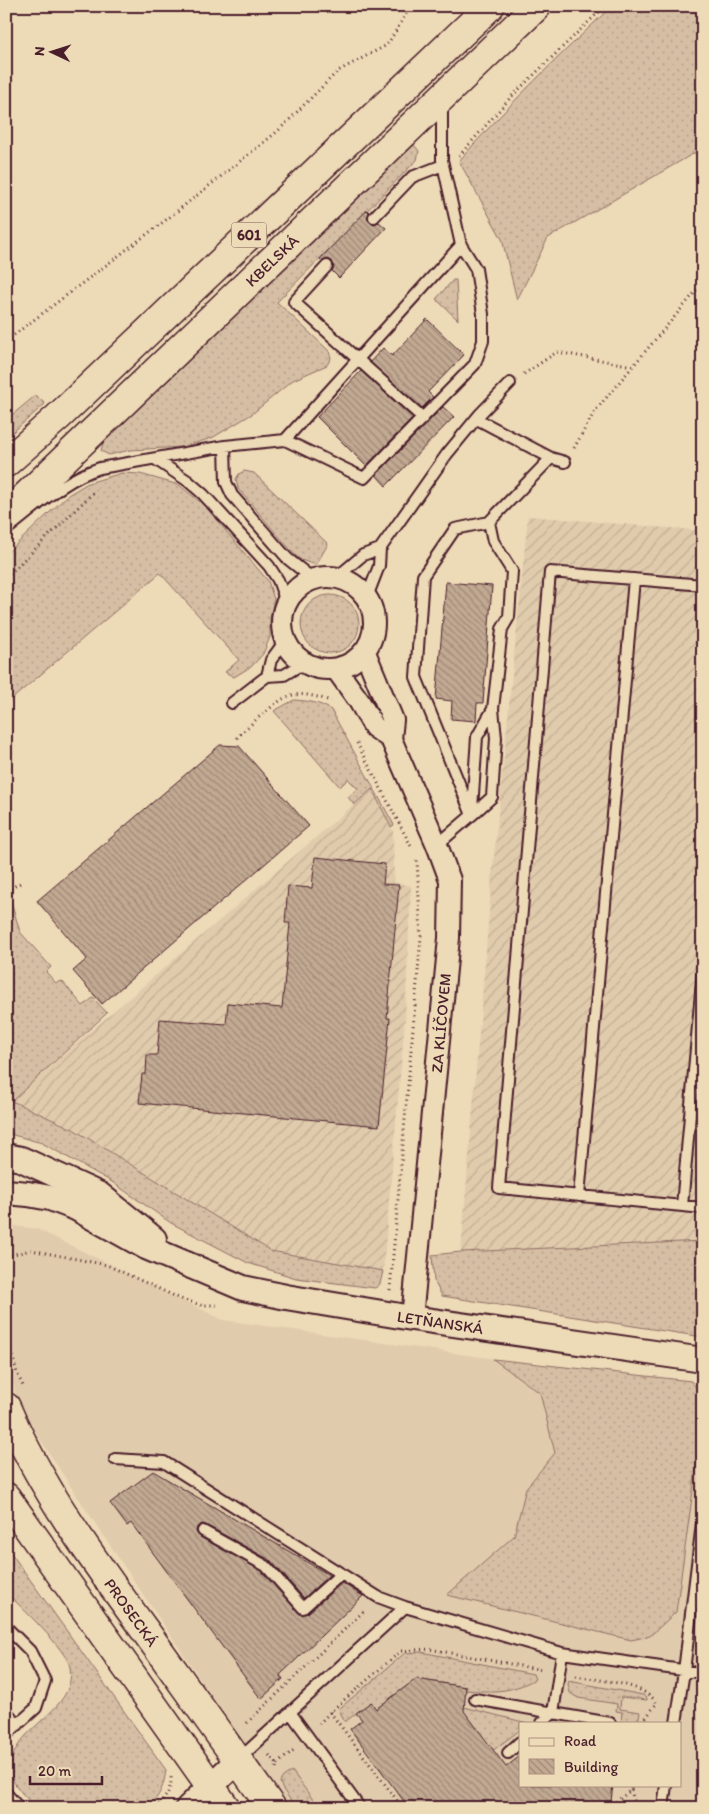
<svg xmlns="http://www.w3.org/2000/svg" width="709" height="1814" viewBox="0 0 709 1814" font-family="Itim,sans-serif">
<defs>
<pattern id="industrial-furrows" width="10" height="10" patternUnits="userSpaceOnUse" patternTransform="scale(1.25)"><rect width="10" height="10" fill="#e0cbac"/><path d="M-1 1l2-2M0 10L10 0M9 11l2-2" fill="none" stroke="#c2ae94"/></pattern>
<pattern id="grass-dots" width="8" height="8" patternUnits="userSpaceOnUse" patternTransform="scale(1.25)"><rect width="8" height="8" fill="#d5bea3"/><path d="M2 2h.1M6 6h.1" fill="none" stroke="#b8a38c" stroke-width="1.8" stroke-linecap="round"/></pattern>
<pattern id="building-back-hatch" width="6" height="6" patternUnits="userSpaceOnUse" patternTransform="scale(1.25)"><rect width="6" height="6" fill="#c1a992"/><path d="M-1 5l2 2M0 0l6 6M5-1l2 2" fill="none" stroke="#9f8977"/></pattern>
</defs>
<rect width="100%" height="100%" fill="#eddab7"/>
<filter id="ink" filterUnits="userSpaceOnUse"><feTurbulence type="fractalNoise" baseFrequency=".02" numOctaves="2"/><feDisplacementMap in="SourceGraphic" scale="10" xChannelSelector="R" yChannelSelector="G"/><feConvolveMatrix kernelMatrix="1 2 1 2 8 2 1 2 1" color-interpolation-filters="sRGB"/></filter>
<g filter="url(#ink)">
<path fill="#e0cbac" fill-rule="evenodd" d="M 6,1225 L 37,1229 L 223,1320 L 703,1389 L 703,1808 L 288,1808 L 260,1768 L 79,1499 L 18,1405 L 6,1354 ZM 520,1723 L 680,1723 L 680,1785 L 520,1785 Z"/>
<path fill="url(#industrial-furrows)" d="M 528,516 L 703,531 L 703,1247 L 461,1252 L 492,877 Z
M 372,789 L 393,831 L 394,882 L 411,886 L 405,1019 L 383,1271 L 271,1251 L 73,1129 L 11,1100 Z"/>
<path fill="url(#grass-dots)" stroke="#906e67" d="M 612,6 L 703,6 L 703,148 L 548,238 L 517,300 L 502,239 L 459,161 C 507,106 559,56 612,6 Z
M 414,145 L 419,151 L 417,160 L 277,302 L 329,351 L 331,358 L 327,365 L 293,380 L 252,414 L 212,438 L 182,447 L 130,450 L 109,455 L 101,451 L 103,443 Z
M 453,280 L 456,280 L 458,320 L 436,299 Z
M 36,395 L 45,404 L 6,438 L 6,420 Z
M 244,471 L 254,473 L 328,544 L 316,565 L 301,560 L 295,555 L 238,489 L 236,479 L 239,474 Z
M 122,473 L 140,474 L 179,485 L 204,505 L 268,581 L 274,599 L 270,618 L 270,637 L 263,654 L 252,666 L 234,677 L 225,672 L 239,660 L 160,573 L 6,704 L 6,554 L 68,495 L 88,483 Z
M301 624a29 29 0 1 1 58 0a29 29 0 1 1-58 0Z
M 294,700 C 308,701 319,702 331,710 L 394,825 L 391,827 L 372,789 L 354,805 L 348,797 L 358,789 L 348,779 L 340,787 L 274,711 Z
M 6,884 L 20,932 L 51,967 L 46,972 L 56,983 L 62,981 L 83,1006 L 93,998 L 107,1013 L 12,1101 L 73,1129 L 271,1251 L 383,1271 L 380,1284 L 375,1288 L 296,1278 L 248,1263 L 171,1223 L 112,1182 L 42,1143 L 6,1133 Z
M 703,1241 L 703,1337 L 442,1296 L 434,1281 L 432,1255 L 461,1252 Z
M 493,1359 L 691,1381 L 702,1395 L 703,1419 L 676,1612 L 650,1636 L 631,1640 L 447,1595 L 514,1536 L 526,1488 L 555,1453 L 540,1393 Z
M 6,1546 L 166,1770 C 164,1786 160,1796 148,1808 L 36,1808 C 28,1799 17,1790 12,1778 C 0,1729 79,1715 70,1667 C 66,1649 21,1607 6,1592 Z
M 421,1652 L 533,1674 L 535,1679 C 511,1693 492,1692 465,1690 L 465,1687 L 416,1679 L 376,1709 L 370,1703 L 346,1721 L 344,1721 L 339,1709 L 405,1653 Z
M 569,1681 L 643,1695 L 647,1698 L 647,1700 L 621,1697 L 620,1709 L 640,1712 L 638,1723 L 621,1723 L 622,1712 L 616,1711 L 617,1704 L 578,1698 L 570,1693 L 568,1684 Z
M 464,1707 L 527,1723 L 520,1723 L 520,1730 L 492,1751 L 462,1709 Z
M 292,1771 L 319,1808 L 296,1808 L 282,1788 L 280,1782 L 283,1777 Z"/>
<path fill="url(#building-back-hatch)" stroke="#4a1f2b" d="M 367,210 L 369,212 L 367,218 L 370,222 L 375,224 L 379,222 L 386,228 L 339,278 L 332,271 L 334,267 L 332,261 L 328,259 L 322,261 L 320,259 Z
M 427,319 L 464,355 L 428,392 L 433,397 L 422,408 L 370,362 L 383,348 L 392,356 Z
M 361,371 L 413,418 L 366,466 L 317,417 Z
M 443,407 L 454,417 L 386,486 L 376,475 Z
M 446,582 L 492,586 L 483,703 L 477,703 L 476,721 L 451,719 L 452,701 L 436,699 Z
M 220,745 L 239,746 L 309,826 L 102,1004 L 73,971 L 87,959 L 37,901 Z
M 315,857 L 385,864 L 383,884 L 399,885 L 387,1018 L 390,1018 L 379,1126 L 139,1103 L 142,1074 L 146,1074 L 147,1055 L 157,1055 L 160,1019 L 226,1024 L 228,1003 L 282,1008 L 290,923 L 285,923 L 288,886 L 312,888 Z
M 153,1471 L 329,1575 L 304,1598 L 270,1560 L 206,1525 L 202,1524 L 197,1527 L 196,1532 L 200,1537 L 262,1571 L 300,1614 L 308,1613 L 342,1583 L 363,1596 L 280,1675 L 283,1679 L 261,1699 L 131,1523 L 127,1526 L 110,1503 Z
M 416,1679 L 466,1687 L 464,1711 L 506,1767 L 520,1756 L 520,1785 L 613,1785 L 611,1801 L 602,1808 L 409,1808 L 350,1729 L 362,1720 L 356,1713 L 371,1702 L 376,1709 Z"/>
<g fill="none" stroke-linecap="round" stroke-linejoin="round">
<g stroke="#4a1f2b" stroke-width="14">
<path id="service" d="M 374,217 L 412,177 L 443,165
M 327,266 L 294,302 L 423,418
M 477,419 L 551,458 L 565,462
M 285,440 L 364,478 L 475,364 L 483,341 L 483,314 L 476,269 L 461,245
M 225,446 L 226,482 L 232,495 L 288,559 L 313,579
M 155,459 L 188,481 L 203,494 L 269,566 L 278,580 L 286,602
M 6,530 C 36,507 64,479 100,468 L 225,446 L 285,440 L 461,245 L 442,160 L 442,103
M 337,577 L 363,555 L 380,549
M 703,585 L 550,572 L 499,1188 L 703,1208
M 367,597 L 379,566 L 380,549 L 447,454 L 480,414 L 510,383
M 267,676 L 271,660 L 285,641
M 232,703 L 267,676 L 284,675 L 304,663
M 472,809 L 477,737 L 493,709
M 472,815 L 492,797 L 496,738 L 493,709 L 502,629 L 509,617 L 512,571 L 493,541 L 489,522
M 437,845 L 472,815 L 416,677 L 423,576 L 455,529 L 489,522 L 551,458
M 579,1196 L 634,579
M 682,1206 L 703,969
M 115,1459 L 164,1462 L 378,1597 L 405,1607 L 562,1653 L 703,1673
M 203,1531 L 266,1566 L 303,1608 L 341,1574
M 6,1627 L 30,1651 L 45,1681 L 36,1708 L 6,1735
M 475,1699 L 610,1723
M 6,1711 L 18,1725
M 290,1712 L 360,1808
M 542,1723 L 553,1713 L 562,1653
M 676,1723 L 684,1671 L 703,1515
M 508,1753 L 520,1742
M 239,1759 L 405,1607
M 6,1793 L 19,1808
M 663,1808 L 666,1785"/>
</g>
<g stroke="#4a1f2b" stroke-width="24">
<path id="minor" d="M282 623a46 46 0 1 1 92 0a46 46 0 1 1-92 0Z
M 365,652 L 393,720 L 391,739 L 437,845 L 450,880 L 449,938 L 412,1318
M 336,669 L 359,701 L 374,727 L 391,739"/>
</g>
<g stroke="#4a1f2b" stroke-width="28">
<g id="tertiary">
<path d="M 6,1156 L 21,1159 L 100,1195 L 154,1239"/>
<path id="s1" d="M 6,1192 L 28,1194 L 50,1198 L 76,1208 L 146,1247 L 243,1288 L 286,1297 L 412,1318 L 703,1360"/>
<path d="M 188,1808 L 238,1760"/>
</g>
</g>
<g stroke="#4a1f2b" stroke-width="31">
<g id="secondary">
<path id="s2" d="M 6,1407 C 41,1489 94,1561 146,1632 C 188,1691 230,1749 272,1808"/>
<path d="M 6,1497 L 226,1808"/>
</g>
</g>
<g stroke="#4a1f2b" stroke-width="31">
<g id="trunk">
<path d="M 6,463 L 58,417 L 490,6"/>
<path id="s3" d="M 6,515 L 537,6"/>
</g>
</g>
<path stroke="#4a1f2b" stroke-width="3" stroke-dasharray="1 4" stroke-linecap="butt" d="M 459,156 L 510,98 L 605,6
M 6,341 L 171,216 L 278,131 L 338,71 L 387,45 L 411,6
M 524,374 L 557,352 L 633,366
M 574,448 L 595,411 L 703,283
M 6,577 L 96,490
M 237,738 C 246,728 277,700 289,696 C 303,692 318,697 331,701
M 357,743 L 412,848
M 6,891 L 22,882
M 6,1256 L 31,1250 L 107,1265 L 181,1299 L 201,1305 L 219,1305
M 390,1290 L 421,937 L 417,860
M 6,1332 L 17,1373 L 24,1388
M 576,1676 C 600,1681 642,1682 657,1703 L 642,1723
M 330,1712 L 403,1808
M 247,1723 L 366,1609
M 319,1724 L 330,1712 L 401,1651 L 429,1649 L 543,1670
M 269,1755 L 277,1764 L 276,1768
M 277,1764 L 296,1748
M 631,1790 L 636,1808
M 155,1808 C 165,1799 172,1790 171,1776
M 608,1808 L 631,1790 L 632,1785"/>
<use href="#service" stroke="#eddab7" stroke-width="10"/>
<use href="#minor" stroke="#eddab7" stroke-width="20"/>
<use href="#tertiary" stroke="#eddab7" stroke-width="24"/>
<use href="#secondary" stroke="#eddab7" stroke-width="28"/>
<use href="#trunk" stroke="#eddab7" stroke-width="28"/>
</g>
</g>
<g text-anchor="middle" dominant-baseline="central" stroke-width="4" stroke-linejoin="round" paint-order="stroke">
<rect fill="#eddab7" stroke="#7b5755" stroke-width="1" x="231.5" y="222.5" width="35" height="25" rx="4"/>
<g font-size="15" font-weight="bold" fill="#4a1f2b">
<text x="249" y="235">601</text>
</g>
<g font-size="16" fill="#4a1f2b" stroke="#eddab7">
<text stroke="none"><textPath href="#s3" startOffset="368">KBELSKÁ</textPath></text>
<text transform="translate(441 1023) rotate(-85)">ZA KLÍČOVEM</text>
<text stroke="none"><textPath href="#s1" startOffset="458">LETŇANSKÁ</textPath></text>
<text stroke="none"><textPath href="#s2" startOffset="241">PROSECKÁ</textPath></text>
</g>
</g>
<rect width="709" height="1814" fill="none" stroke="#eddab7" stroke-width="25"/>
<rect x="12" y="12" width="684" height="1789" fill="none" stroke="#4a1f2b" stroke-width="2" filter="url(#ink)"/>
<rect x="519" y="1722" width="162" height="65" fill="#eddab7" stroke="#ac8f7f"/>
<rect x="529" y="1738" width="25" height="8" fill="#eddab7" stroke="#ac8f7f"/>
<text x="564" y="1746" font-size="15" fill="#4a1f2b">Road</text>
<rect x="529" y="1759" width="25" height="15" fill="url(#building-back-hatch)" stroke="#ac8f7f"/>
<text x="564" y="1772" font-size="15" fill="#4a1f2b">Building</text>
<g transform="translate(52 52) rotate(274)" stroke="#eddab7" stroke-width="4" paint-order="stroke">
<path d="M0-4L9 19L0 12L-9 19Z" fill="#4a1f2b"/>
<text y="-8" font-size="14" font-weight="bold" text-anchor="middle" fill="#4a1f2b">N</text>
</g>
<path d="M30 1776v8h72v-8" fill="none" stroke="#4a1f2b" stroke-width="2.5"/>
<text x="38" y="1776" font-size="15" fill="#4a1f2b" stroke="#eddab7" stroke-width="4" paint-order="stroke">20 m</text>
</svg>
